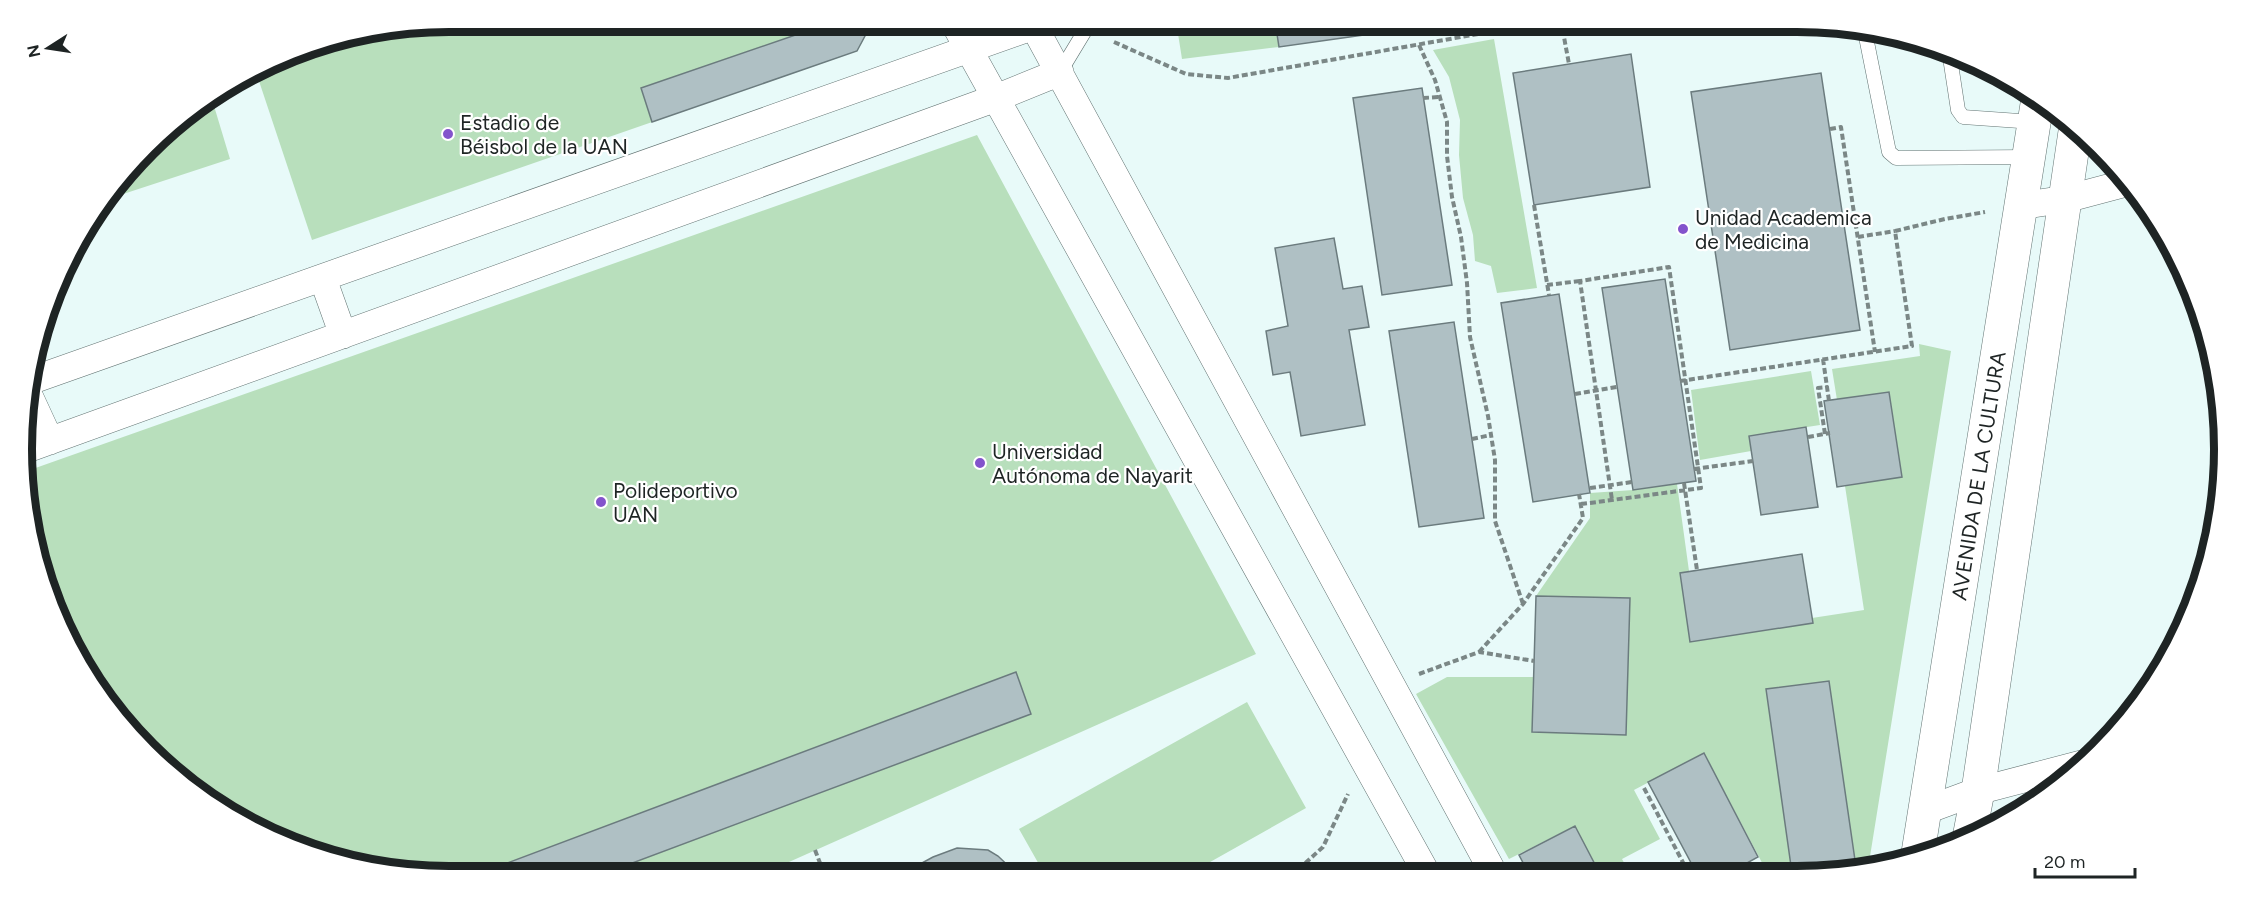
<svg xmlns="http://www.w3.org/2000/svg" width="2245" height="898" viewBox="0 0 2245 898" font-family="Figtree,sans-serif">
<rect width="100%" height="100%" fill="#e8faf9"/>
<path fill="#b8dfbc" d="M 449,21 L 873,21 L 857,51 L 312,240 L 255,69 L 311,44 Z
M 1176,21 L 1275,21 L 1279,47 L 1182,59 Z
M 1494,39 L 1537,288 L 1497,293 L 1491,266 L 1475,261 L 1473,235 L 1463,198 L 1459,155 L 1460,120 L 1449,77 L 1433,50 Z
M 211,96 L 230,159 L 108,199 L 167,127 Z
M 977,135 L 1256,654 L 780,866 L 784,876 L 449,877 L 312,854 L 188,788 L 93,686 L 54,613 L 29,533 L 27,471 Z
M 1919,344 L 1951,351 L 1868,869 L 1852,873 L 1768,874 L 1704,753 L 1634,790 L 1660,839 L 1622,859 L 1630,874 L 1600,874 L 1575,826 L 1509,859 L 1416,694 L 1447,677 L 1533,677 L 1532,732 L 1626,735 L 1630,599 L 1536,596 L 1590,518 L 1590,493 L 1633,490 L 1677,484 L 1689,571 L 1680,573 L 1690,642 L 1812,623 L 1812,618 L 1864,610 L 1845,486 L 1902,476 L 1889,392 L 1837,400 L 1832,369 L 1920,356 Z
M 1811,371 L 1820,425 L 1750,436 L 1751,451 L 1700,460 L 1691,390 Z
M 1247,702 L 1306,808 L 1187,875 L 1045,875 L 1019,829 Z"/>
<path fill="#afc0c4" stroke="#6b7b7e" stroke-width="1.5" d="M 821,21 L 873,21 L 857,51 L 652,122 L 641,88 L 810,30 L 818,26 Z
M 1275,21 L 1419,21 L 1420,27 L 1279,47 Z
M 1631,54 L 1650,187 L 1534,205 L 1513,73 Z
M 1821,73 L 1860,330 L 1730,350 L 1691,92 Z
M 1422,88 L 1452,285 L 1382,295 L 1353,98 Z
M 1334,238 L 1343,289 L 1362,286 L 1369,327 L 1349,330 L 1365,425 L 1301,436 L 1290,372 L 1273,375 L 1266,331 L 1288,326 L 1275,248 Z
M 1665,279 L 1696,481 L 1633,490 L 1602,288 Z
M 1559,294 L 1590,493 L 1533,502 L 1501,303 Z
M 1454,322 L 1484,518 L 1419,527 L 1389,331 Z
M 1889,392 L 1902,477 L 1837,487 L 1824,401 Z
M 1806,427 L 1818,507 L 1761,515 L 1749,436 Z
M 1802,554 L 1813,623 L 1690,642 L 1680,573 Z
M 1536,596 L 1630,598 L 1626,735 L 1532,732 Z
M 1016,672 L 1031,714 L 595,877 L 470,877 Z
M 1829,681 L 1856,867 L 1814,873 L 1792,873 L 1766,689 Z
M 1704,753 L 1758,857 L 1727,874 L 1697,874 L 1648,782 Z
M 1575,826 L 1600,874 L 1529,874 L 1519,855 Z
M 957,848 L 988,850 L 998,856 L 1018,875 L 898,876 L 933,857 Z"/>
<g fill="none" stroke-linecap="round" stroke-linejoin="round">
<g stroke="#637473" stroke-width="15">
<path id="service" d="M 1034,26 L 1086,29 L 1105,21
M 1865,32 L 1889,152 L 1896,158 L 2028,157
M 1949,51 L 1958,110 L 1963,117 L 2034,122
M 1060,72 L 1086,29"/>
</g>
<g stroke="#637473" stroke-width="28">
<path id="minor" d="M 953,21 L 1427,874
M 1031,21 L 1494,874
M 2020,206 L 2066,199 L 2130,182
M 323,279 L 343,335
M 27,382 L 1034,26
M 26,389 L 50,441
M 27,449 L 996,98 L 1060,72
M 1924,811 L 1978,791 L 2085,763"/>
</g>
<g stroke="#637473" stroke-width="34">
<g id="secondary">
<path d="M 1969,838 L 1978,791 L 2076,125"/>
<path id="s1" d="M 1918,853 L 2038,98"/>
</g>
</g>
<path stroke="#7b8786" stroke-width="4" stroke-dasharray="6 3" stroke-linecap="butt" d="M 1561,21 L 1569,64
M 1114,42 L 1186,74 L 1228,78 L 1552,21
M 1419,45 L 1435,80 L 1447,122 L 1447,156 L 1452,197 L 1461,237 L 1467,283 L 1470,337 L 1488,416 L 1495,460 L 1495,521 L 1523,604
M 1423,98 L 1439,97
M 1830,129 L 1841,127 L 1875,352
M 1534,205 L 1549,295
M 1858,237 L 1895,231
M 1547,285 L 1580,281
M 1823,359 L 1829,401
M 1680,381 L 1912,346 L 1895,231 L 1945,219 L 1985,212
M 1575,394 L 1617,387
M 1825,434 L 1818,388 L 1828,387
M 1808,437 L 1830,433
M 1472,439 L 1491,435
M 1694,469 L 1753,461
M 1684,483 L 1697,570
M 1590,488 L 1632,482
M 1581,504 L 1590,503 L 1701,488 L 1669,267 L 1580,281 L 1612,500
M 1479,652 L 1523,604 L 1583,518 L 1579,494
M 1419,674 L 1479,652 L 1534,661
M 1644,788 L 1689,874
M 815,850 L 825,876
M 1292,875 L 1323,847 L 1348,794"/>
<use href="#service" stroke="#fff" stroke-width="14"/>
<use href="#minor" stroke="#fff" stroke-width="27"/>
<use href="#secondary" stroke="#fff" stroke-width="33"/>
</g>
<g fill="#8353cc" stroke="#fff" stroke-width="2">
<circle cx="448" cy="134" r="6"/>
<circle cx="1683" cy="229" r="6"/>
<circle cx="980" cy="463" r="6"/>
<circle cx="601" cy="502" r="6"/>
</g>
<g text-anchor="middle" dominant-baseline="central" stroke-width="4.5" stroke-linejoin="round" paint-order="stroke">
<g font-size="21" fill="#1e2424" stroke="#fff" text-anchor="start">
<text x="460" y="122">Estadio de<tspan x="460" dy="24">Béisbol de la UAN</tspan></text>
<text x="1695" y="217">Unidad Academica<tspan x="1695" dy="24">de Medicina</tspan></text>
<text x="992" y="451">Universidad<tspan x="992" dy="24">Autónoma de Nayarit</tspan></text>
<text x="613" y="490">Polideportivo<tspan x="613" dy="24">UAN</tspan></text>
</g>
<g font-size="21" fill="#1e2424" stroke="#fff">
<text stroke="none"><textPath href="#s1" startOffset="382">AVENIDA DE LA CULTURA</textPath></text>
</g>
</g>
<path d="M0 0H2245V898H0ZM449 32H1797A417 417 0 0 1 2214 449V449A417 417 0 0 1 1797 866H449A417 417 0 0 1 32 449V449A417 417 0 0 1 449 32Z" fill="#fff" fill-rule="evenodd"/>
<path fill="none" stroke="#1e2424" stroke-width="8" d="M449 32H1797A417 417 0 0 1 2214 449V449A417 417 0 0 1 1797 866H449A417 417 0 0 1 32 449V449A417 417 0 0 1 449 32Z"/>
<g transform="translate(48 48) rotate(258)" stroke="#ffffff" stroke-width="4.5" paint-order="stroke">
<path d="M0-4.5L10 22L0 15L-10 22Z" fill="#1e2424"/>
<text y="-9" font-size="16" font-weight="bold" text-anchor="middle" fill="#1e2424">N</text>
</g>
<path d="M2035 868v9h100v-9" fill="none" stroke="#1e2424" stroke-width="3"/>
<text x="2044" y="868" font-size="18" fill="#1e2424" stroke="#ffffff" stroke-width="4.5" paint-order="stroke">20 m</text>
</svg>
